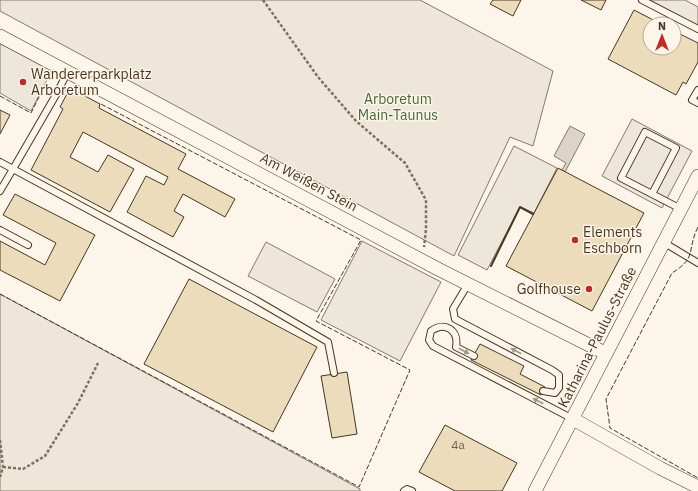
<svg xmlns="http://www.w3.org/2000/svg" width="698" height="491" viewBox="0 0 698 491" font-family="'IBM Plex Sans',sans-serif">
<rect width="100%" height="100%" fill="#fbf6e9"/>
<path fill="#ede6d9" stroke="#887966" d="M 0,0 L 420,0 L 553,71 L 533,146 L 510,137 L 454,256 L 0,11 Z
M 266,242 L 335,279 L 317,312 L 248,276 Z
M 0,294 L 360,489 L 360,491 L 0,491 Z"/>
<path fill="#ede7d9" stroke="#887966" d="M 647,0 L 685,0 L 698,7 L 698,27 Z
M 0,43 L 52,70 L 31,111 L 0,93 Z
M 632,119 L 692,151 L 662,208 L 602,176 Z
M 514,146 L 557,168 L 534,213 L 520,207 L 487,270 L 458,255 Z
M 362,241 L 441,282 L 400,361 L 321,320 Z"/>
<path fill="#dcd4c6" stroke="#887966" d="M 570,126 L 585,134 L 565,172 L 562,170 L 566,163 L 554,156 Z"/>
<path fill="#ecdcbc" stroke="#4a3520" d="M 493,0 L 521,0 L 513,16 L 490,4 Z
M 581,0 L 606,0 L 601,10 Z
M 634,10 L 661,24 L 650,24 L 650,48 L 674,48 L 674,31 L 698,43 L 698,62 L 686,84 L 683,82 L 676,95 L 608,59 Z
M 70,88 L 100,104 L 99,108 L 186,154 L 178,169 L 235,199 L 225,217 L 183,194 L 174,211 L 184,217 L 173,237 L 127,212 L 146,176 L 164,185 L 168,177 L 83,132 L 70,157 L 98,172 L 108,155 L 134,169 L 110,212 L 31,170 L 63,109 L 60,107 Z
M 0,110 L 10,115 L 0,134 Z
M 558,168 L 644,213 L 592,311 L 506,266 Z
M 15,194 L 95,235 L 60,301 L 0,270 L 0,241 L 45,265 L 56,243 L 3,215 Z
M 189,279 L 317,347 L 273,432 L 144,364 Z
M 480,344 L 524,366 L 520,374 L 545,387 L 541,395 L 471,360 Z
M 347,372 L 357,434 L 332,438 L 321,376 Z
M 445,425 L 517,463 L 502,491 L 455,491 L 419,472 Z"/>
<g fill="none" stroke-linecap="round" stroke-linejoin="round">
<g stroke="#4a3520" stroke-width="8">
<path id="service" d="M 642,0 L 698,29
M 68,71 L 57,93 L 13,169 L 256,300 L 328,342 L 334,373
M 698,90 L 692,100 L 698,103
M 0,162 L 13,169 L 0,191
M 652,194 L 676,148 L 645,132 L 621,178 L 681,209
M 0,230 L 28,245
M 663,242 L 698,263
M 468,284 L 453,309 L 455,319 L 552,370 L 559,375 L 559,388 L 555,393 L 543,391
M 474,356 L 456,347 C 459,330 445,321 431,331 L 429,340 L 433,346 L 573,419
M 404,491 L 407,489 L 412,491"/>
</g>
<g stroke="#4a3520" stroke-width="14">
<path id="minor" d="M 0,36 L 438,269 L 605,353
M 573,419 L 660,468 L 698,487
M 535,491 L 698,176"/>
</g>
<path stroke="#7f6f5c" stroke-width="2.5" stroke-dasharray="3 2" stroke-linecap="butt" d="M 263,0 L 318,77 L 356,121 L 405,163 L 426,200 L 426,229 L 424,247
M 0,440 L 3,467 L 0,477
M 3,467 L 23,469 L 45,456 L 78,403 L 98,363"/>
<use href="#service" stroke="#fbf6e9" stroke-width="6"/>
<use href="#minor" stroke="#fbf6e9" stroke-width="13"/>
<path stroke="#4a3520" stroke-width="1" stroke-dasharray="5 2" stroke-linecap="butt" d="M 0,96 L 31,113 L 44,87 L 63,96 L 68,87 L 72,89
M 698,227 C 686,251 698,257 672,273 L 606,399 L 610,428 L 698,478
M 0,294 L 359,487 L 410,370 L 316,321 L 361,240 L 99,103"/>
<path stroke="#4a3520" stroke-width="2" d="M 491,266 L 520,207 L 533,214"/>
</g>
<defs><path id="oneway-solid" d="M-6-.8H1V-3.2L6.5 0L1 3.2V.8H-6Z"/></defs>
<g fill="#a29684">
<use href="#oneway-solid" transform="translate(464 351) rotate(28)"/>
<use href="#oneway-solid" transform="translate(516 351) rotate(-152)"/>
<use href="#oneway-solid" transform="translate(538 401) rotate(-152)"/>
</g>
<g fill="#c62828" stroke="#fbf6e9" stroke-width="1.5">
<circle cx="23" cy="82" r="4"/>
<circle cx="575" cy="240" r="4"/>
<circle cx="589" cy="289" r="4"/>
</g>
<g text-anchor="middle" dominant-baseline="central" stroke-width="3" stroke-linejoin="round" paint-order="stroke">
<g font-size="12" fill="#725f47">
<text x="458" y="444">4a</text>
</g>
<g font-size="14" fill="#4a3520" stroke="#fbf6e9" text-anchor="start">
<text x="31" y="74">Wandererparkplatz<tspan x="31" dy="16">Arboretum</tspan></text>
<text x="583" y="232">Elements<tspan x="583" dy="16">Eschborn</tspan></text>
<text x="581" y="289" text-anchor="end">Golfhouse</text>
</g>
<g font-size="14" fill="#436837" stroke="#fbf6e9">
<text x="398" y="99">Arboretum<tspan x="398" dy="16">Main-Taunus</tspan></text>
</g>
<g font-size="14" fill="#4a3520" stroke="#fbf6e9">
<text transform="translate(309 182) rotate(28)">Am Weißen Stein</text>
<text transform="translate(597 337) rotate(-63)">Katharina-Paulus-Straße</text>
</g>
</g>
<g transform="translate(662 36)"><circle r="19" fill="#fbf6e9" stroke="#b4a999"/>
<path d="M0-3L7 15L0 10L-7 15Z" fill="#c62828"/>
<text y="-6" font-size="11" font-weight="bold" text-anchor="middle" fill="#4a3520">N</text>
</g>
</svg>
